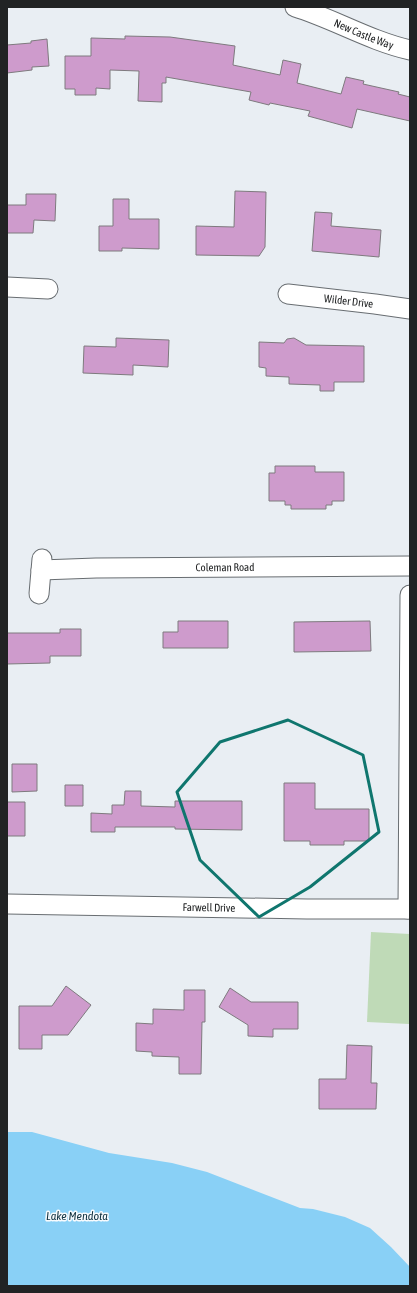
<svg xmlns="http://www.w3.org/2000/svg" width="417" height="1293" viewBox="0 0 417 1293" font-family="'Asap Condensed',sans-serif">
<rect width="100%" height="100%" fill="#e9eef3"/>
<path fill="#bfdab7" d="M 371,932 L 410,934 L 409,1024 L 367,1022 Z"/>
<path fill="#89d0f6" d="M 7,1132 L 32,1132 L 109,1153 L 172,1163 L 207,1172 L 300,1208 L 313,1209 L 345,1217 L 370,1228 L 391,1247 L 410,1267 L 410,1286 L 7,1286 Z"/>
<path fill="#ce9bcc" stroke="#7e7a7e" d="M 125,36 L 170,37 L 235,46 L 233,65 L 280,75 L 283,60 L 301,64 L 297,83 L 341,94 L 346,77 L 364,81 L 363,84 L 399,92 L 398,94 L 410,97 L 410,121 L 357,109 L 352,128 L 308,116 L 310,111 L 270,103 L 269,105 L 249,100 L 251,92 L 166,77 L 166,83 L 162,83 L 162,102 L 138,101 L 139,71 L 110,70 L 110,89 L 96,88 L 96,95 L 75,95 L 75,89 L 65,89 L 65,56 L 91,56 L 91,38 L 125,39 Z
M 47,39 L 49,66 L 32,67 L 32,70 L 7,73 L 7,45 L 31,43 L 31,41 Z
M 235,191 L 266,192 L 265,247 L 259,256 L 196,255 L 196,226 L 234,227 Z
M 26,194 L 56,194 L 55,221 L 34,220 L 33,233 L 7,233 L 7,205 L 26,205 Z
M 113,199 L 129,199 L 129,219 L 159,219 L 159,249 L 122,248 L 122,251 L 99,251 L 99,226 L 113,226 Z
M 315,212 L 332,213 L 331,226 L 381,230 L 379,257 L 312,251 Z
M 116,338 L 169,340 L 168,367 L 133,365 L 133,375 L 83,373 L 84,346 L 116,347 Z
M 294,338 L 306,345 L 364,346 L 364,382 L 334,382 L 334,391 L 320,391 L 320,385 L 289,384 L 289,377 L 266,376 L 266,368 L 259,367 L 259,342 L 284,343 L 287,339 Z
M 275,466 L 315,466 L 315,472 L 344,472 L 344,501 L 332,501 L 332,505 L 326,505 L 326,509 L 291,509 L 291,505 L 285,505 L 285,501 L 269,501 L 269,473 L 275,473 Z
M 178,621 L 228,621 L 228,648 L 163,648 L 163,632 L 178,632 Z
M 370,621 L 371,651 L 294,652 L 294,622 Z
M 60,629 L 81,629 L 81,656 L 50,656 L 50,663 L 7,664 L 7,633 L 60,633 Z
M 12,764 L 37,764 L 37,791 L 12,792 Z
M 284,783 L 315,783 L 315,809 L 369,809 L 369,841 L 344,841 L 344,845 L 310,845 L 310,841 L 284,841 Z
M 65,785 L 83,785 L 83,806 L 65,806 Z
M 125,791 L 141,791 L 141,806 L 175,807 L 175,801 L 242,801 L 242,830 L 175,829 L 175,827 L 115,827 L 115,832 L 91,832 L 91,813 L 112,814 L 112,805 L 124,805 Z
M 7,802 L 25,802 L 25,836 L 7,836 Z
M 66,986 L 91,1005 L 68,1035 L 42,1035 L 42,1049 L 19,1049 L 19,1006 L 52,1006 Z
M 230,988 L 251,1002 L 298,1002 L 298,1029 L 273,1029 L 273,1037 L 248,1036 L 248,1025 L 219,1007 Z
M 184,990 L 205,990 L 205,1022 L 202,1022 L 201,1074 L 179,1074 L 179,1057 L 152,1056 L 152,1052 L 136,1051 L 136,1023 L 153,1024 L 153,1009 L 184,1010 Z
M 347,1045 L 372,1046 L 371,1083 L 377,1083 L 376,1109 L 319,1109 L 319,1079 L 346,1079 Z"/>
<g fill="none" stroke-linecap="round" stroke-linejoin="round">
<g stroke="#686d71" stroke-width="21">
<g id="minor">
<path id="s1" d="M 295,7 C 334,19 370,41 410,50"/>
<path d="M 7,287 L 48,289"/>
<path id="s2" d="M 288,294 L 375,304 L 410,309"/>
<path id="s3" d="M 41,570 L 96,568 L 410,566"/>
<path d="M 39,594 L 42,559"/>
<path id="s4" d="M 7,904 L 307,909 L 410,909"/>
<path d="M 408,909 L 410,595"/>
</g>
</g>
<use href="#minor" stroke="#fff" stroke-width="19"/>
</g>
<path fill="none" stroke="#0f766e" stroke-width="3" stroke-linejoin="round" d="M 288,720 L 363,755 L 379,832 L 310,887 L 259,917 L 200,860 L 177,792 L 220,742 Z"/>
<g text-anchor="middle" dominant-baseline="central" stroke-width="3" stroke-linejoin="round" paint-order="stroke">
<g font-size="11" fill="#212324" stroke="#f8fbfe">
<text stroke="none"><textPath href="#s1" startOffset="74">New Castle Way</textPath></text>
<text stroke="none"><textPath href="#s2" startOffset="61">Wilder Drive</textPath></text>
<text stroke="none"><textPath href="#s3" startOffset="184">Coleman Road</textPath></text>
<text stroke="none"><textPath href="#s4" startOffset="202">Farwell Drive</textPath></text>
</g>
<g font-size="12" font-style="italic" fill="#0e303f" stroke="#f8fbfe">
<text x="77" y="1216">Lake Mendota</text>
</g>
</g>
<rect width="417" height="1293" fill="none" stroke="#212324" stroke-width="16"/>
</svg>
